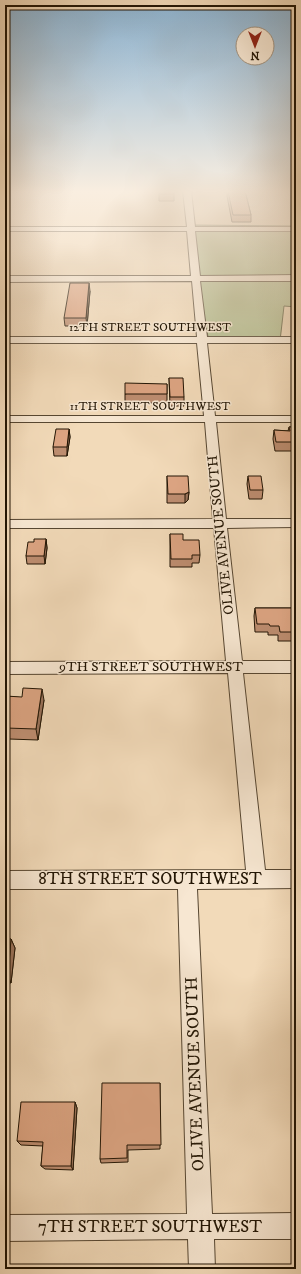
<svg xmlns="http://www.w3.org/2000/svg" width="301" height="1274" viewBox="0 0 301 1274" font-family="'IM FELL DW Pica',serif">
<rect width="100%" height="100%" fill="#f2dab9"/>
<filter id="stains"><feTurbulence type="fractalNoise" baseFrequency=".005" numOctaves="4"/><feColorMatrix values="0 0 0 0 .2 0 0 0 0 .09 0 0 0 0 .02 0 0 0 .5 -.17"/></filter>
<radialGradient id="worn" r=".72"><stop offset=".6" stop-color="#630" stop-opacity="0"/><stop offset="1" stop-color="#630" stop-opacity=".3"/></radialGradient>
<path fill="#b7c092" stroke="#6c6a4b" d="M 187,225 L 296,226 L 296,307 L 284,306 L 280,341 L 209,342 Z"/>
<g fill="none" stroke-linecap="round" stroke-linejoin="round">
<g stroke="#564631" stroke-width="2">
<path id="street" d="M 183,191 L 191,191 L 195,227 L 296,227 L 296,231 L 195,231 L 200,276 L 296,275 L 296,281 L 200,281 L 207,337 L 296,337 L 296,343 L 207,343 L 215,416 L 296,416 L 296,422 L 216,422 L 226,519 L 296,519 L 296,527 L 227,528 L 242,661 L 296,661 L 296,673 L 243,673 L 265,870 L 296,870 L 296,888 L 197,889 L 212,1214 L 296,1213 L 296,1239 L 214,1239 L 215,1269 L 189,1269 L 188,1239 L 5,1241 L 5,1215 L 187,1214 L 178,889 L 5,889 L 5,871 L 246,870 L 228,673 L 5,674 L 5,662 L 226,661 L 214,528 L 5,528 L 5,520 L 213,519 L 205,422 L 5,422 L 5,416 L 204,416 L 197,343 L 5,343 L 5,337 L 197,337 L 192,281 L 5,282 L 5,276 L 191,276 L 187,231 L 5,231 L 5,227 L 187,227 Z"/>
</g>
<use href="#street" fill="#f7e7d2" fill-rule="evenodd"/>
</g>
<path fill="#bd8d70" stroke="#221504" d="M 159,191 L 174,191 L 174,201 L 159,201 Z
M 227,191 L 245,191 L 251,215 L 251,222 L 232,222 L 227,196 Z
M 90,291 L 87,326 L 65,326 L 64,318 Z
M 169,378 L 184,397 L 184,406 L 170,406 Z
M 167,384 L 167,403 L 125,403 L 125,394 Z
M 289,427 L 296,427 L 296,451 L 275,451 L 273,439 L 274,430 L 288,431 Z
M 69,429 L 70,437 L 67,456 L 54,456 L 53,447 Z
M 167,476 L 189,492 L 188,500 L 185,503 L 167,503 Z
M 248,476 L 263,490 L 262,499 L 249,499 L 247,484 Z
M 170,534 L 183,540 L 200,555 L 199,563 L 192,563 L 192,567 L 170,567 Z
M 46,539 L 47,548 L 45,564 L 27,564 L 26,556 L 34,542 Z
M 255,608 L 296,608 L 296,639 L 293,639 L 292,641 L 278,641 L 278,635 L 268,635 L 268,632 L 255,632 L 254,616 Z
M 5,696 L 44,700 L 38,740 L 9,739 L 8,733 L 5,733 Z
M 5,939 L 11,939 L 15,948 L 11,983 L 5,983 Z
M 160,1083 L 160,1149 L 128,1150 L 128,1162 L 101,1163 L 100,1159 Z
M 75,1102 L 77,1108 L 73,1170 L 45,1169 L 41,1166 L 43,1146 L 21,1145 L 17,1141 Z"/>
<path fill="#9a735b" stroke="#221504" d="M 89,283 L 90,291 L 87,326 L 86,318 Z
M 69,429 L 70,437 L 67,456 L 67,447 Z
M 189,492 L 188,500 L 185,503 L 185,494 Z
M 46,539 L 47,548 L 45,564 L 44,556 Z
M 42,689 L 44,700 L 38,740 L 36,729 Z
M 11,939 L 15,948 L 11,983 L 8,975 Z
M 75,1102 L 77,1108 L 73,1170 L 71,1166 Z"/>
<path fill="#dca482" stroke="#221504" d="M 159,191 L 174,191 L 174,194 L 159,194 Z
M 228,191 L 245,191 L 251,215 L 233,215 Z
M 70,283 L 89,283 L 86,318 L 64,318 Z
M 169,378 L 183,378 L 184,397 L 170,397 Z
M 125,383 L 167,384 L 167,394 L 125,394 Z
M 289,427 L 296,427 L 296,442 L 276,442 L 274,430 L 290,431 Z
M 56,429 L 69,429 L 67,447 L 53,447 Z
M 167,476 L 188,476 L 189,492 L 185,494 L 168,494 Z
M 248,476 L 261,476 L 263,490 L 250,490 Z
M 170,534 L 183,534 L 183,540 L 199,540 L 200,555 L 192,555 L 192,559 L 171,559 Z
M 34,539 L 46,539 L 44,556 L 26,556 L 28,542 L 34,542 Z
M 255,608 L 296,608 L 296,630 L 294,630 L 294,632 L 280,632 L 279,626 L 270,626 L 269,624 L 257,624 Z
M 23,688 L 42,689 L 36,729 L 6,728 L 7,722 L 5,722 L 5,696 L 22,697 Z
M 5,939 L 11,939 L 8,975 L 5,975 Z
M 102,1083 L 160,1083 L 161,1145 L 127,1145 L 127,1158 L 100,1159 Z
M 21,1102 L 75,1102 L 71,1166 L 41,1166 L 43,1142 L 17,1141 Z"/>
<linearGradient id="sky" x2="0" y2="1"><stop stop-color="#8bb5d6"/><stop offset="0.52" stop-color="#f9eee0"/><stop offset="1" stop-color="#f9eee0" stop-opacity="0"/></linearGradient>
<rect width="301" height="369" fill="url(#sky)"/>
<g text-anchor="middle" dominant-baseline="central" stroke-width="3" stroke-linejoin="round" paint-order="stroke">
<g font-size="12" fill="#221504" stroke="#f7e7d2">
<text x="150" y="327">12TH STREET SOUTHWEST</text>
<text x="150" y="406">11TH STREET SOUTHWEST</text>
</g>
<g font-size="14" fill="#221504" stroke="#f7e7d2">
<text transform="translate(221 535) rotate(-96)">OLIVE AVENUE SOUTH</text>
<text x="151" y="667">9TH STREET SOUTHWEST</text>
</g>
<g font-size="17" fill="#221504" stroke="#f7e7d2">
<text x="150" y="879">8TH STREET SOUTHWEST</text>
<text transform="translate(195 1074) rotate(-92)">OLIVE AVENUE SOUTH</text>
<text x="150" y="1227">7TH STREET SOUTHWEST</text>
</g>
</g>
<rect width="301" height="1274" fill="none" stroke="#f2dab9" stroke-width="20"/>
<rect x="6" y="6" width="289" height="1262" fill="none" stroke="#221504" stroke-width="2"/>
<rect x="10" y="10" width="281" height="1254" fill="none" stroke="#221504"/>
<g transform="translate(255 46) rotate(180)"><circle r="19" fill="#f7e7d2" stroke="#a29380"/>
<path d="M0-3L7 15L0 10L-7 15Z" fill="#8f2418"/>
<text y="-6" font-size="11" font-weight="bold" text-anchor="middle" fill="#221504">N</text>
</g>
<rect width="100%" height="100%" filter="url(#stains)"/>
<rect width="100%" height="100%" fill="url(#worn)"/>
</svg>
